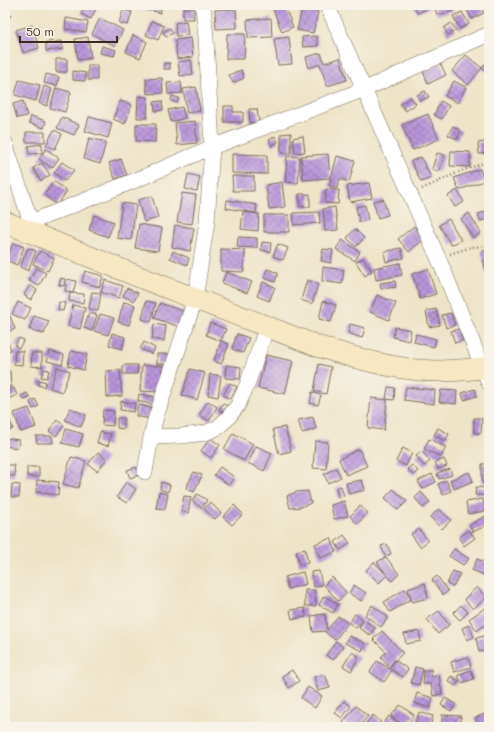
<svg xmlns="http://www.w3.org/2000/svg" width="494" height="732" viewBox="0 0 494 732" font-family="Mali,sans-serif">
<defs>
<pattern id="building-cross-hatch" width="8" height="8" patternUnits="userSpaceOnUse"><rect width="8" height="8" fill="#b995dc"/><path d="M0 0l8 8M0 8l8-8" fill="none" stroke="#987ab2"/></pattern>
</defs>
<rect width="100%" height="100%" fill="#f7f3e8"/>
<filter id="ink" filterUnits="userSpaceOnUse"><feTurbulence type="fractalNoise" baseFrequency=".025" numOctaves="2"/><feDisplacementMap in="SourceGraphic" scale="8" xChannelSelector="R" yChannelSelector="G"/><feConvolveMatrix kernelMatrix="1 2 1 2 8 2 1 2 1" color-interpolation-filters="sRGB"/></filter>
<filter id="wash" filterUnits="userSpaceOnUse"><feTurbulence type="fractalNoise" baseFrequency=".012" numOctaves="4" result="noise"/><feDisplacementMap in="SourceGraphic" scale="16" xChannelSelector="R" yChannelSelector="G"/><feGaussianBlur stdDeviation="0.9" result="paint"/><feColorMatrix in="noise" values="0 0 0 0 0 0 0 0 0 0 0 0 0 0 0 0 0 1.4 0 .05"/><feComposite in="paint" operator="in"/></filter>
<g filter="url(#wash)">
<rect width="100%" height="100%" fill="#eee4c7"/>
<g id="blocks">
<path fill="url(#building-cross-hatch)" d="M 5,5 L 11,16 L 5,19 Z
M 85,5 L 98,5 L 91,19 L 81,14 Z
M 133,5 L 152,5 L 151,11 L 133,7 Z
M 154,5 L 162,5 L 160,13 L 153,11 Z
M 282,5 L 284,5 L 293,27 L 282,32 L 273,9 Z
M 414,5 L 429,5 L 430,8 L 417,13 Z
M 434,5 L 451,5 L 453,11 L 437,15 Z
M 477,5 L 480,5 L 484,13 L 472,19 L 467,10 Z
M 183,8 L 194,8 L 194,19 L 183,19 Z
M 302,8 L 318,12 L 313,33 L 297,30 Z
M 236,9 L 237,28 L 216,29 L 215,10 Z
M 123,10 L 132,12 L 128,25 L 119,23 Z
M 462,12 L 469,24 L 460,29 L 453,16 Z
M 66,18 L 88,22 L 86,32 L 65,29 Z
M 100,18 L 123,30 L 115,46 L 92,34 Z
M 271,18 L 272,37 L 248,38 L 247,20 Z
M 152,21 L 164,26 L 158,40 L 146,35 Z
M 186,21 L 188,35 L 176,36 L 175,23 Z
M 451,23 L 456,30 L 448,35 L 444,28 Z
M 32,25 L 39,48 L 23,53 L 16,30 Z
M 170,28 L 173,33 L 166,37 L 163,32 Z
M 227,34 L 245,34 L 244,59 L 226,59 Z
M 133,35 L 147,42 L 140,58 L 126,52 Z
M 317,36 L 318,46 L 303,47 L 302,37 Z
M 88,37 L 91,58 L 78,60 L 75,39 Z
M 289,37 L 292,64 L 278,65 L 274,39 Z
M 191,38 L 193,57 L 177,59 L 175,40 Z
M 62,41 L 63,49 L 46,51 L 46,42 Z
M 102,46 L 116,50 L 114,56 L 100,53 Z
M 321,53 L 324,63 L 340,58 L 347,80 L 327,86 L 320,64 L 309,68 L 306,57 Z
M 466,55 L 482,68 L 468,85 L 452,71 Z
M 56,59 L 67,59 L 67,72 L 56,72 Z
M 191,60 L 193,74 L 180,76 L 178,62 Z
M 489,60 L 489,68 L 486,72 L 482,68 Z
M 164,63 L 170,63 L 170,69 L 164,69 Z
M 440,63 L 446,75 L 428,84 L 423,71 Z
M 88,65 L 97,65 L 97,80 L 88,80 Z
M 241,70 L 244,78 L 233,83 L 229,75 Z
M 73,71 L 86,73 L 85,81 L 73,80 Z
M 46,74 L 59,77 L 57,86 L 44,83 Z
M 162,78 L 163,93 L 147,94 L 146,79 Z
M 19,80 L 40,85 L 36,101 L 15,95 Z
M 454,81 L 466,87 L 458,103 L 445,96 Z
M 181,82 L 182,93 L 168,94 L 167,83 Z
M 44,86 L 52,89 L 47,106 L 39,103 Z
M 196,87 L 200,111 L 187,113 L 183,89 Z
M 56,88 L 71,92 L 65,112 L 50,108 Z
M 425,91 L 429,97 L 420,101 L 417,95 Z
M 138,96 L 148,97 L 147,118 L 137,118 Z
M 172,96 L 179,98 L 177,103 L 171,101 Z
M 411,97 L 416,104 L 406,111 L 400,104 Z
M 23,101 L 27,116 L 17,118 L 13,104 Z
M 120,101 L 132,105 L 125,124 L 113,119 Z
M 162,101 L 163,110 L 155,111 L 154,102 Z
M 441,101 L 449,106 L 442,119 L 434,115 Z
M 224,106 L 233,106 L 233,112 L 243,112 L 243,122 L 224,122 Z
M 182,107 L 185,118 L 171,122 L 168,110 Z
M 249,109 L 257,109 L 259,122 L 250,123 Z
M 428,114 L 439,139 L 413,150 L 402,125 Z
M 31,116 L 46,121 L 44,128 L 29,123 Z
M 62,117 L 79,125 L 74,135 L 57,128 Z
M 89,117 L 112,123 L 108,138 L 85,131 Z
M 195,121 L 197,143 L 177,145 L 175,123 Z
M 136,124 L 156,124 L 155,142 L 136,141 Z
M 453,126 L 461,131 L 457,139 L 448,135 Z
M 54,130 L 62,134 L 55,149 L 46,145 Z
M 26,132 L 45,132 L 45,142 L 26,142 Z
M 291,133 L 291,153 L 281,153 L 281,134 Z
M 275,136 L 278,142 L 272,146 L 269,140 Z
M 303,136 L 305,152 L 295,153 L 293,138 Z
M 89,138 L 106,142 L 100,164 L 84,159 Z
M 489,141 L 489,153 L 479,154 L 478,143 Z
M 42,144 L 42,153 L 29,154 L 28,146 Z
M 46,149 L 59,158 L 52,168 L 39,159 Z
M 451,151 L 470,152 L 470,167 L 450,166 Z
M 437,153 L 445,155 L 439,172 L 432,169 Z
M 232,154 L 267,155 L 267,174 L 232,173 Z
M 328,154 L 330,178 L 303,180 L 301,156 Z
M 287,156 L 300,157 L 298,183 L 285,182 Z
M 337,156 L 355,161 L 349,182 L 340,179 L 337,188 L 329,186 Z
M 421,157 L 431,178 L 421,182 L 411,161 Z
M 121,159 L 127,175 L 115,179 L 109,163 Z
M 62,162 L 74,170 L 65,181 L 54,173 Z
M 42,163 L 50,175 L 41,181 L 33,168 Z
M 480,169 L 484,181 L 459,190 L 454,178 Z
M 489,169 L 489,183 L 485,170 Z
M 188,174 L 200,177 L 197,191 L 185,189 Z
M 232,176 L 254,176 L 254,191 L 233,191 Z
M 54,181 L 67,191 L 57,205 L 44,195 Z
M 282,182 L 285,207 L 269,209 L 266,185 Z
M 369,183 L 372,198 L 350,202 L 347,186 Z
M 326,189 L 339,190 L 338,204 L 325,203 Z
M 457,190 L 464,202 L 455,207 L 448,196 Z
M 182,193 L 196,195 L 192,224 L 177,222 Z
M 299,194 L 310,194 L 310,207 L 300,207 Z
M 152,196 L 158,218 L 144,222 L 138,200 Z
M 383,199 L 388,215 L 378,218 L 373,201 Z
M 227,200 L 257,205 L 256,213 L 226,208 Z
M 122,203 L 136,205 L 131,240 L 117,238 Z
M 365,205 L 368,220 L 359,222 L 356,207 Z
M 335,207 L 338,230 L 325,231 L 323,209 Z
M 489,211 L 489,219 L 480,221 L 478,214 Z
M 243,212 L 259,214 L 258,231 L 241,229 Z
M 319,212 L 320,223 L 294,225 L 293,213 Z
M 469,213 L 481,233 L 473,238 L 461,219 Z
M 94,215 L 114,222 L 108,237 L 89,230 Z
M 264,215 L 289,215 L 289,232 L 264,232 Z
M 449,219 L 461,240 L 451,245 L 439,225 Z
M 139,224 L 162,228 L 158,251 L 135,248 Z
M 175,225 L 194,228 L 190,251 L 172,247 Z
M 414,226 L 424,239 L 409,252 L 398,239 Z
M 355,229 L 364,238 L 356,247 L 347,238 Z
M 238,237 L 257,238 L 257,248 L 237,247 Z
M 342,240 L 360,252 L 355,261 L 336,249 Z
M 262,242 L 271,243 L 270,252 L 261,250 Z
M 13,243 L 24,247 L 17,265 L 6,260 Z
M 278,244 L 288,248 L 283,260 L 273,256 Z
M 28,248 L 36,251 L 28,271 L 20,267 Z
M 401,248 L 404,258 L 386,262 L 384,252 Z
M 221,249 L 245,250 L 244,272 L 221,271 Z
M 323,249 L 333,250 L 331,263 L 321,261 Z
M 489,249 L 489,276 L 487,276 L 481,251 Z
M 40,251 L 54,258 L 48,271 L 33,264 Z
M 173,251 L 189,258 L 187,265 L 170,258 Z
M 363,258 L 372,271 L 365,276 L 356,262 Z
M 400,263 L 402,275 L 376,280 L 374,268 Z
M 323,267 L 344,270 L 342,284 L 322,281 Z
M 36,268 L 46,273 L 39,286 L 29,281 Z
M 267,269 L 278,273 L 275,282 L 264,278 Z
M 428,269 L 436,294 L 420,299 L 412,274 Z
M 85,271 L 103,276 L 100,287 L 82,282 Z
M 226,272 L 252,282 L 247,293 L 222,283 Z
M 61,278 L 65,279 L 64,286 L 59,285 Z
M 67,279 L 76,281 L 73,293 L 65,291 Z
M 105,280 L 123,286 L 119,298 L 101,292 Z
M 307,280 L 318,284 L 312,304 L 301,300 Z
M 395,281 L 396,287 L 381,289 L 380,283 Z
M 263,282 L 275,287 L 269,301 L 257,296 Z
M 30,285 L 37,290 L 31,300 L 24,295 Z
M 127,288 L 138,293 L 134,301 L 123,296 Z
M 92,292 L 101,293 L 98,311 L 89,309 Z
M 70,293 L 84,294 L 83,303 L 69,301 Z
M 377,295 L 396,303 L 389,320 L 370,312 Z
M 146,301 L 156,303 L 151,322 L 142,319 Z
M 323,301 L 336,305 L 331,322 L 319,319 Z
M 18,302 L 31,308 L 25,320 L 12,314 Z
M 59,302 L 65,303 L 63,311 L 58,310 Z
M 124,302 L 135,305 L 129,325 L 118,322 Z
M 160,303 L 185,312 L 180,327 L 154,318 Z
M 73,305 L 85,308 L 80,329 L 68,326 Z
M 436,309 L 440,325 L 429,327 L 426,311 Z
M 8,311 L 15,329 L 5,333 L 5,312 Z
M 89,313 L 97,315 L 92,331 L 84,328 Z
M 451,313 L 455,325 L 446,328 L 442,315 Z
M 100,314 L 114,318 L 108,335 L 94,331 Z
M 34,316 L 49,321 L 44,334 L 29,329 Z
M 210,323 L 226,329 L 221,341 L 229,344 L 221,364 L 214,361 L 221,341 L 206,335 Z
M 154,324 L 166,326 L 164,341 L 152,339 Z
M 350,324 L 365,328 L 362,338 L 348,333 Z
M 395,327 L 411,330 L 409,341 L 393,337 Z
M 459,329 L 463,340 L 455,343 L 451,331 Z
M 112,333 L 125,337 L 122,349 L 109,345 Z
M 5,334 L 11,350 L 5,352 Z
M 237,334 L 249,338 L 243,353 L 232,349 Z
M 416,334 L 436,339 L 434,347 L 414,342 Z
M 19,338 L 24,340 L 19,348 L 15,346 Z
M 144,342 L 155,348 L 152,354 L 140,349 Z
M 15,351 L 23,351 L 22,365 L 14,364 Z
M 50,351 L 64,355 L 62,365 L 47,361 Z
M 71,351 L 87,354 L 84,370 L 68,366 Z
M 32,353 L 42,353 L 42,367 L 31,366 Z
M 157,354 L 170,354 L 170,364 L 157,364 Z
M 266,355 L 293,361 L 285,394 L 258,388 Z
M 319,364 L 331,367 L 326,394 L 314,391 Z
M 123,365 L 138,365 L 137,374 L 123,374 Z
M 142,365 L 163,366 L 161,392 L 140,391 Z
M 226,365 L 241,367 L 240,379 L 225,378 Z
M 57,367 L 70,371 L 62,392 L 50,388 Z
M 44,369 L 49,370 L 47,378 L 41,377 Z
M 190,369 L 205,373 L 197,400 L 182,395 Z
M 120,370 L 122,396 L 107,397 L 106,371 Z
M 10,371 L 11,387 L 5,387 L 5,372 Z
M 210,374 L 221,376 L 218,397 L 208,395 Z
M 39,380 L 46,382 L 44,387 L 38,385 Z
M 230,383 L 237,387 L 230,399 L 223,395 Z
M 388,387 L 395,388 L 394,400 L 386,399 Z
M 406,387 L 435,390 L 434,404 L 404,400 Z
M 14,388 L 17,395 L 6,400 L 5,392 Z
M 475,389 L 477,396 L 464,400 L 462,393 Z
M 441,390 L 457,391 L 456,404 L 439,402 Z
M 312,392 L 321,395 L 318,405 L 310,403 Z
M 27,393 L 30,398 L 24,400 L 21,396 Z
M 139,394 L 156,397 L 155,405 L 138,401 Z
M 371,398 L 387,400 L 384,430 L 368,428 Z
M 35,399 L 39,406 L 33,409 L 30,402 Z
M 121,401 L 135,404 L 134,412 L 120,410 Z
M 208,401 L 217,407 L 209,421 L 199,415 Z
M 223,403 L 229,407 L 226,413 L 219,410 Z
M 138,405 L 153,408 L 150,419 L 136,416 Z
M 29,408 L 36,427 L 21,432 L 14,413 Z
M 70,408 L 86,415 L 81,427 L 65,420 Z
M 103,410 L 114,411 L 113,426 L 102,425 Z
M 313,417 L 316,429 L 302,433 L 298,420 Z
M 117,418 L 124,418 L 124,429 L 117,428 Z
M 474,418 L 482,418 L 481,433 L 474,433 Z
M 57,420 L 64,425 L 56,436 L 49,431 Z
M 10,421 L 13,429 L 5,432 L 5,423 Z
M 285,427 L 291,451 L 279,454 L 273,429 Z
M 438,428 L 449,434 L 445,441 L 434,435 Z
M 486,428 L 489,428 L 489,446 L 487,446 Z
M 66,429 L 83,434 L 79,447 L 62,443 Z
M 100,432 L 111,434 L 108,446 L 97,443 Z
M 233,433 L 253,444 L 244,461 L 224,449 Z
M 36,436 L 52,436 L 53,443 L 37,443 Z
M 5,438 L 19,440 L 18,448 L 5,446 Z
M 210,438 L 220,445 L 211,458 L 201,451 Z
M 429,439 L 446,447 L 441,457 L 424,449 Z
M 315,441 L 328,442 L 326,469 L 313,468 Z
M 256,446 L 272,453 L 264,471 L 248,463 Z
M 403,448 L 412,453 L 406,466 L 396,461 Z
M 359,449 L 367,466 L 346,475 L 339,459 Z
M 422,451 L 430,461 L 424,466 L 416,456 Z
M 98,452 L 107,459 L 97,471 L 88,464 Z
M 71,457 L 86,461 L 78,488 L 63,484 Z
M 444,459 L 447,466 L 438,469 L 435,462 Z
M 482,464 L 488,464 L 488,483 L 482,483 Z
M 5,465 L 14,465 L 15,476 L 5,476 Z
M 412,465 L 418,471 L 413,475 L 407,469 Z
M 27,467 L 39,467 L 39,477 L 27,476 Z
M 136,467 L 139,475 L 130,478 L 127,470 Z
M 220,467 L 234,477 L 229,485 L 214,475 Z
M 336,468 L 341,477 L 328,483 L 324,474 Z
M 450,469 L 452,475 L 439,479 L 437,473 Z
M 194,472 L 202,475 L 194,492 L 186,488 Z
M 469,472 L 473,481 L 454,489 L 450,480 Z
M 432,474 L 436,482 L 422,489 L 418,481 Z
M 37,480 L 59,482 L 58,495 L 36,492 Z
M 362,480 L 365,490 L 349,494 L 346,483 Z
M 446,480 L 451,491 L 443,495 L 438,484 Z
M 126,482 L 136,489 L 127,503 L 117,497 Z
M 161,482 L 170,485 L 168,492 L 160,489 Z
M 12,484 L 20,485 L 19,497 L 11,497 Z
M 341,486 L 344,496 L 338,498 L 336,488 Z
M 476,487 L 486,488 L 486,495 L 475,495 Z
M 393,489 L 407,501 L 398,510 L 385,498 Z
M 308,491 L 311,503 L 301,507 L 290,508 L 287,496 L 296,492 Z
M 159,492 L 168,494 L 165,509 L 156,508 Z
M 421,492 L 430,502 L 423,508 L 415,498 Z
M 197,494 L 207,500 L 202,508 L 192,501 Z
M 184,496 L 191,497 L 188,513 L 181,512 Z
M 483,499 L 485,511 L 468,514 L 466,502 Z
M 344,501 L 348,516 L 334,519 L 331,505 Z
M 210,502 L 221,513 L 215,519 L 204,509 Z
M 234,505 L 243,514 L 232,525 L 223,517 Z
M 360,506 L 368,513 L 357,524 L 350,516 Z
M 439,509 L 451,520 L 442,529 L 430,517 Z
M 485,516 L 489,524 L 473,532 L 469,525 Z
M 419,529 L 428,541 L 420,547 L 411,534 Z
M 469,530 L 475,538 L 464,546 L 459,538 Z
M 344,535 L 350,543 L 340,550 L 335,542 Z
M 331,538 L 336,552 L 320,558 L 315,544 Z
M 387,544 L 391,554 L 385,556 L 381,546 Z
M 305,549 L 308,563 L 299,565 L 296,551 Z
M 454,549 L 469,559 L 463,565 L 449,556 Z
M 386,557 L 399,574 L 392,581 L 387,575 L 379,583 L 366,570 L 374,562 L 386,574 L 377,562 Z
M 477,559 L 489,564 L 489,577 L 472,570 Z
M 319,571 L 322,585 L 314,587 L 311,572 Z
M 453,571 L 460,574 L 453,587 L 447,584 Z
M 303,572 L 306,584 L 288,589 L 285,577 Z
M 437,576 L 448,591 L 443,595 L 432,580 Z
M 332,577 L 347,593 L 338,601 L 324,585 Z
M 425,583 L 428,598 L 412,602 L 408,589 Z
M 354,585 L 366,593 L 361,601 L 349,593 Z
M 477,587 L 486,598 L 473,609 L 464,599 Z
M 405,589 L 411,599 L 390,612 L 384,602 Z
M 305,590 L 315,590 L 316,606 L 305,606 Z
M 324,596 L 338,604 L 333,613 L 319,605 Z
M 372,605 L 388,617 L 381,627 L 365,615 Z
M 461,605 L 468,612 L 460,620 L 453,613 Z
M 305,608 L 306,617 L 292,619 L 290,610 Z
M 485,608 L 489,614 L 489,622 L 477,631 L 469,619 Z
M 439,611 L 449,625 L 438,634 L 427,619 Z
M 325,614 L 327,630 L 338,616 L 348,623 L 335,640 L 325,632 L 326,631 L 313,632 L 311,616 Z
M 355,614 L 363,620 L 356,628 L 349,623 Z
M 364,620 L 375,628 L 370,635 L 359,628 Z
M 469,625 L 474,637 L 467,640 L 462,628 Z
M 382,631 L 403,653 L 389,666 L 381,657 L 386,652 L 373,639 Z
M 419,631 L 421,641 L 406,644 L 404,634 Z
M 489,631 L 489,641 L 488,641 L 486,632 Z
M 349,636 L 365,643 L 362,651 L 345,643 Z
M 484,636 L 488,650 L 479,652 L 476,638 Z
M 336,641 L 343,647 L 333,660 L 326,655 Z
M 352,652 L 359,657 L 351,671 L 343,666 Z
M 468,657 L 471,667 L 454,672 L 451,662 Z
M 395,660 L 408,669 L 403,677 L 392,670 L 384,682 L 370,672 L 377,661 L 390,669 Z
M 415,667 L 423,669 L 419,685 L 411,683 Z
M 292,670 L 299,681 L 289,688 L 282,676 Z
M 424,670 L 432,670 L 431,677 L 439,675 L 442,694 L 433,696 L 431,684 L 423,684 Z
M 471,670 L 474,679 L 461,683 L 458,675 Z
M 325,674 L 330,688 L 318,691 L 314,677 Z
M 451,676 L 459,681 L 455,686 L 448,681 Z
M 308,687 L 322,696 L 315,708 L 301,698 Z
M 417,693 L 433,698 L 430,708 L 414,703 Z
M 489,696 L 489,706 L 485,699 Z
M 445,698 L 456,704 L 451,711 L 441,705 Z
M 344,701 L 351,706 L 342,718 L 335,713 Z
M 400,705 L 414,715 L 406,727 L 391,716 Z
M 356,706 L 368,716 L 359,727 L 349,727 L 343,722 Z
M 419,712 L 433,716 L 430,727 L 415,727 Z
M 489,712 L 489,724 L 481,727 L 479,727 L 475,718 Z
M 373,715 L 381,722 L 375,727 L 365,727 L 364,726 Z
M 442,715 L 461,716 L 460,727 L 442,727 Z
M 389,716 L 400,725 L 399,727 L 381,727 Z"/>
</g>
</g>
<g filter="url(#ink)">
<use href="#blocks" fill-opacity="0" stroke="#7a6b59" stroke-width="1"/>
<g fill="none" stroke-linecap="round" stroke-linejoin="round">
<g stroke="#7a6b59" stroke-width="16">
<path id="street" d="M 327,5 L 443,269 L 489,383
M 5,143 L 34,232
M 31,222 L 141,178 L 212,147 L 365,89 L 489,34
M 151,437 L 181,436 L 205,433 L 217,428 L 228,418 L 238,405 L 247,385 L 267,326
M 145,472 L 151,437 L 155,420 L 195,299 L 207,222 L 212,147 L 206,38 L 203,5"/>
</g>
<g stroke="#7a6b59" stroke-width="22">
<path id="secondary" d="M 5,222 L 147,280 L 317,346 C 345,355 374,364 403,368 C 431,373 461,371 489,367"/>
</g>
<path stroke="#7a6b59" stroke-width="2.5" stroke-dasharray="1 3" stroke-linecap="butt" d="M 422,189 L 461,171 L 489,161
M 450,254 L 471,247 L 489,246"/>
<use href="#street" stroke="#fff" stroke-width="15"/>
<use href="#secondary" stroke="#f7e8c3" stroke-width="21"/>
</g>
</g>
<rect width="494" height="732" fill="none" stroke="#f7f3e8" stroke-width="20"/>
<path d="M20 36v6h97v-6" fill="none" stroke="#3b2a1e" stroke-width="2"/>
<text x="26" y="36" font-size="12" fill="#3b2a1e" stroke="#f7f3e8" stroke-width="3" paint-order="stroke">50 m</text>
</svg>
